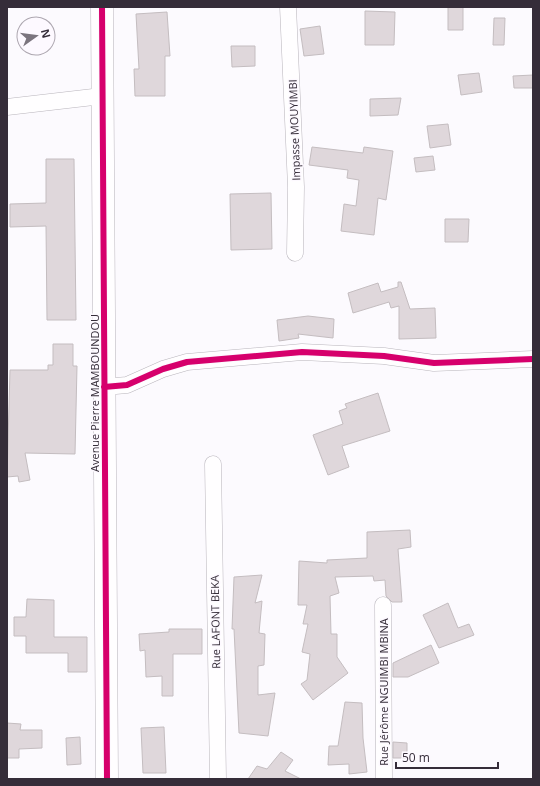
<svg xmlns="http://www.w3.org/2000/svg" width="540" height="786" viewBox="0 0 540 786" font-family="'Open Sans',sans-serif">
<rect width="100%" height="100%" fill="#fcfafe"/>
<path fill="#dfd7db" stroke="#c4bdc0" d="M 448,7 L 463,7 L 463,30 L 448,30 Z
M 365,11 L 395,12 L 394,45 L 365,45 Z
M 167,12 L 170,56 L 165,56 L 165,96 L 135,96 L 134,69 L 139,69 L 136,14 Z
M 494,18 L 505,18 L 504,45 L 493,45 Z
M 320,26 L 324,54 L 304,56 L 300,29 Z
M 231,46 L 255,46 L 255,66 L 232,67 Z
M 479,73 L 482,92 L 461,95 L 458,75 Z
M 533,75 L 533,88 L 514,88 L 513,76 Z
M 401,98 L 398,115 L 370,116 L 370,99 Z
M 448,124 L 451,145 L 430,148 L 427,126 Z
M 312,147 L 363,153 L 364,147 L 393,151 L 386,200 L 378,198 L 374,235 L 341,231 L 344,204 L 356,206 L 359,180 L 347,178 L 348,170 L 309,165 Z
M 433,156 L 435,170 L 416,172 L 414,158 Z
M 46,159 L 74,159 L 76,320 L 47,320 L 46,226 L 10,227 L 10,204 L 46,203 Z
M 271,193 L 272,249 L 231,250 L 230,194 Z
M 445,219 L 469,219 L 468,242 L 445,242 Z
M 398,282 L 401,282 L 410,309 L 435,308 L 436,338 L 399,339 L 399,306 L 391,308 L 389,302 L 353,313 L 348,293 L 378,283 L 381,292 L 398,287 Z
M 308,316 L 334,319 L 333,338 L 298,334 L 299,338 L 279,341 L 277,320 Z
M 53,344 L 73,344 L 73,366 L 77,366 L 75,454 L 25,453 L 30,480 L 19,482 L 18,476 L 7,477 L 10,370 L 48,370 L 48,365 L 53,365 Z
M 378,393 L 390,431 L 342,446 L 349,467 L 328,475 L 313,435 L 343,424 L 339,411 L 347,408 L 345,404 Z
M 410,530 L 411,547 L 398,549 L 402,602 L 392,602 L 386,596 L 385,580 L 374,581 L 373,576 L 335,577 L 339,593 L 330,596 L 331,634 L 337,634 L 337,657 L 348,673 L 313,700 L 301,684 L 307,680 L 310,654 L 302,652 L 308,624 L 303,624 L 307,605 L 298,605 L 299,561 L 327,563 L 327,560 L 367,558 L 367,532 Z
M 262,575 L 255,603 L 262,601 L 259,633 L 265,634 L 264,665 L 258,666 L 258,695 L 275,693 L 268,736 L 239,733 L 234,629 L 232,629 L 234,577 Z
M 27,599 L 54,600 L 54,637 L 87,637 L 87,672 L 68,672 L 68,653 L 26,653 L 26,636 L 14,636 L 14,617 L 26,617 Z
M 448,603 L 458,628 L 469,624 L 474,635 L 439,648 L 423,615 Z
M 169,629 L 202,629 L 202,654 L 173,654 L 173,696 L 162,696 L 162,676 L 146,677 L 145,650 L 140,651 L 139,634 L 169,632 Z
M 431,645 L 439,663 L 408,677 L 393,677 L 393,663 Z
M 345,702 L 362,703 L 363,738 L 367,772 L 349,774 L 349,764 L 328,765 L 329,746 L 338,746 Z
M 7,723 L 21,724 L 20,730 L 42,730 L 42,748 L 19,749 L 19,758 L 7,758 Z
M 164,727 L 166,773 L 143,773 L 141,728 Z
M 80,737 L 81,764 L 67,765 L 66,738 Z
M 393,742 L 407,743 L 407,758 L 393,758 Z
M 281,752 L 293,760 L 285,771 L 301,779 L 248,779 L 257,766 L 267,769 Z"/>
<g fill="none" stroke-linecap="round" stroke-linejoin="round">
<g stroke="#b9b5bc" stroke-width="17">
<path id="street" d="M 288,7 L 296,187 L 295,253
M 7,107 L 102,96
M 104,387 L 127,385 L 163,369 L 187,362 L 302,352 L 384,356 L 434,363 L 533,359
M 213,464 L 218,779
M 383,605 L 384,779"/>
</g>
<g stroke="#b9b5bc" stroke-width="23">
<path id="secondary" d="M 102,7 L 107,779"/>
</g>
<use href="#street" stroke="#fffeff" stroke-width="16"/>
<use href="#secondary" stroke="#fffeff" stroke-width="22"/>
<g stroke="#fdf9ff" stroke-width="8">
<path id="cycleway" d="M 102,7 L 107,779
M 104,387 L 127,385 L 163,369 L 187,362 L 302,352 L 384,356 L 434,363 L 533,359"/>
</g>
<use href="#cycleway" stroke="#d6006c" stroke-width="6"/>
</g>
<g text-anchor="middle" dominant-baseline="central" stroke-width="3" stroke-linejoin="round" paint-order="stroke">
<g font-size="11" fill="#352d39" stroke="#fdf9ff">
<text transform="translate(294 130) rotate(-92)">Impasse MOUYIMBI</text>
<text transform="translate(94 393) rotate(-90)">Avenue Pierre MAMBOUNDOU</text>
<text transform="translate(215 622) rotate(-91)">Rue LAFONT BEKA</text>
<text transform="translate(383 692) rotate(-90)">Rue Jérôme NGUIMBI MBINA</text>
</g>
</g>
<rect width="540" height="786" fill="none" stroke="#352d39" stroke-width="16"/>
<g transform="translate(36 36) rotate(76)"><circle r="19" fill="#fdf9ff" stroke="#ada7b0"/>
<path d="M0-3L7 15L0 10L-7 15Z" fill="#7b757e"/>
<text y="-6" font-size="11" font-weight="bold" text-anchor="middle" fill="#352d39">N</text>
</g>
<path d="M396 762v6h102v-6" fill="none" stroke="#352d39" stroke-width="2"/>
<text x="402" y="762" font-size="12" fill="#352d39" stroke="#fdf9ff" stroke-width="3" paint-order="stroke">50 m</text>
</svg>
